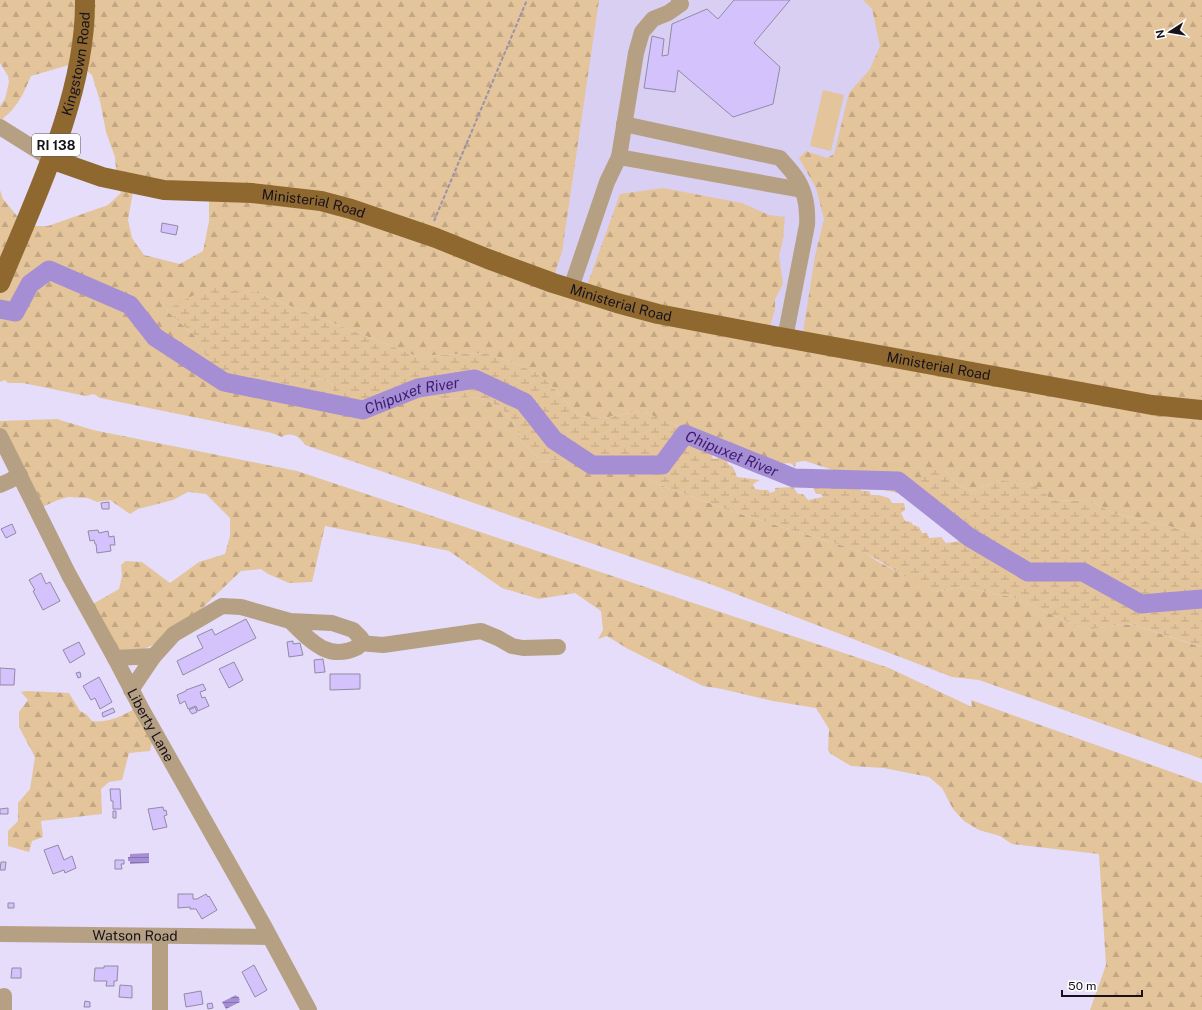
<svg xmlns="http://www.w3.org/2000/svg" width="1202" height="1010" viewBox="0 0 1202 1010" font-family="'Public Sans',sans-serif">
<defs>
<pattern id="forest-firs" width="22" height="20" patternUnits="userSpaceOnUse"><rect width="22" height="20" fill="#e4c49a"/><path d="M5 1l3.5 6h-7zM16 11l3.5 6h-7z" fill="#c3a784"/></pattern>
<pattern id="wetland-marsh" width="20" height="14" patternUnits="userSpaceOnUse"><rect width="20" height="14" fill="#e4c49a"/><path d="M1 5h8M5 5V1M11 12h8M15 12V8" fill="none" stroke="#c3a784"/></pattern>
<pattern id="water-rules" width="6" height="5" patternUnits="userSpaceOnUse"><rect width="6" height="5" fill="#a58ed4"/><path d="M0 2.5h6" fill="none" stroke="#8573ab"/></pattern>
</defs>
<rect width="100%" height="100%" fill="#e5ddfa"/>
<path fill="#d9cff2" d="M 568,0 L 890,0 L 842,342 L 609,294 L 515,258 Z"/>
<path fill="#e4c49a" d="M 823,90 L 844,95 L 831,151 L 810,146 Z"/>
<path fill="url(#forest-firs)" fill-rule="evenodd" d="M 0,0 L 599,0 L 562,252 L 552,282 L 585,291 L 620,194 L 663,188 L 742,203 L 769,215 L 785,217 L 783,240 L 779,256 L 783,284 L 775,299 L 775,309 L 768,334 L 802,339 L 815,256 L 824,219 L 816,188 L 799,158 L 806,151 L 827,158 L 834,154 L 849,93 L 870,69 L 880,46 L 872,9 L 863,0 L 1202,0 L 1202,534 L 1113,513 L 1090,501 L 1050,500 L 1047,495 L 1033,485 L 1001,480 L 971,491 L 959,486 L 945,471 L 912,484 L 906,494 L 904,494 L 884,490 L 855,477 L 805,461 L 796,462 L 795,467 L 790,463 C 785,463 779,465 773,463 C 765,461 758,453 749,452 L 745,448 L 737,448 C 731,439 713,437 703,437 L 695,429 L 683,428 L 641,411 L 603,418 L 580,416 L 540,374 L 488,353 L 416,356 L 258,293 L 166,310 L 195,336 L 210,364 L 243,378 L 250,376 L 291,386 L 321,379 L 331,382 L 336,409 L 354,416 L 364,409 L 415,393 L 442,399 L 473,397 L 489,401 L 502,409 L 512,420 L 522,441 L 540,462 L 575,458 L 604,469 L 628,473 L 638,472 L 660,485 L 737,513 L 866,553 L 877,561 L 934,592 L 960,587 L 1012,597 L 1087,630 L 1121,624 L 1134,625 L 1201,647 L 1202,647 L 1202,759 L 979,680 L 952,677 L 710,584 L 305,445 C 300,437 291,431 282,437 L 272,433 L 100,398 L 94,394 L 86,396 L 23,383 L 8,383 L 5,380 L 0,382 L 0,190 L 3,199 L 22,222 L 35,226 L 48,226 L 108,205 L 121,193 L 117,181 L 115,157 L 106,132 L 100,101 L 92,75 L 79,64 L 69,65 L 31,76 C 23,95 17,108 0,121 L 0,106 L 5,99 L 9,82 L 8,76 L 0,63 ZM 134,186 L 209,199 L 209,221 L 203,251 L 180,264 L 144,255 L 132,238 L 128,220 Z
M 57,419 L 93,430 L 297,471 L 889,668 L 972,707 L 971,700 L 1202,783 L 1202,1010 L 1090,1010 L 1106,965 L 1099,854 L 1012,844 L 1000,836 L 979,830 L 964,821 L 953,809 L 942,788 L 929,777 L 884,768 L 851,766 L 831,754 L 828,750 L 829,729 L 816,708 L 773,701 L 722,689 L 703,686 L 628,649 L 607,636 L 598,639 L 603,630 L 601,611 L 575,593 L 539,599 L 502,588 L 449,551 L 325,526 L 312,582 L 289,583 L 268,574 L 261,569 L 241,571 L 197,613 L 155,644 L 119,660 L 91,605 L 119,589 L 122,576 L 121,565 L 126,561 L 142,562 L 170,583 L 199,562 L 225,554 L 230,536 L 230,518 L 206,494 L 188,492 L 173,500 L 138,509 L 130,514 L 110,500 L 97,502 L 88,498 L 68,497 L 58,500 L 40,508 L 0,430 L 0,421 Z
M 27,691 L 69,693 L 80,711 L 86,714 L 92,721 C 109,724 127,713 142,705 L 155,730 L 150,751 L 129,753 L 122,780 L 109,782 L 101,789 L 102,814 L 41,821 L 43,837 L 32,841 L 29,852 L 8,846 L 8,831 L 18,821 L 18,803 L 30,789 L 35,757 L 19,727 L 19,712 L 28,700 L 21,692 Z"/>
<path fill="url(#wetland-marsh)" d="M 209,287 L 258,293 L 416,356 L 488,353 L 540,374 L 580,416 L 603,418 L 641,411 L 683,428 L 695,429 L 703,437 L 702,444 L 705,446 L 709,446 L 713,459 L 726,457 L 728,464 L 733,467 L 737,477 L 760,480 L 753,484 L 755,489 L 762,490 L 768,490 L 770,493 L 775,491 L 775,488 L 793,487 L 798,494 L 803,494 L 808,500 L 823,497 L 821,494 L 816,494 L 812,485 L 815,484 L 833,482 L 835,486 L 856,487 L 862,491 L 869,491 L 871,495 L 878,495 L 889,498 L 892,503 L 904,503 L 905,510 L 901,513 L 905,521 L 911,522 L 913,525 L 919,527 L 922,533 L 927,533 L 929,538 L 941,537 L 946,543 L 961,541 L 964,544 L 975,544 L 977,539 L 975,535 L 927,510 L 906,494 L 912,484 L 936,467 L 945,471 L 959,486 L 971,491 L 1001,480 L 1034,485 L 1047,495 L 1050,500 L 1090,501 L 1113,513 L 1202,534 L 1202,647 L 1134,625 L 1121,624 L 1087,630 L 1012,597 L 960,587 L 934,592 L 926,589 L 866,553 L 737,513 L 660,485 L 638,472 L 628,473 L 604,469 L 575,458 L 540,462 L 522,441 L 512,420 L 502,409 L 489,401 L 473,397 L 442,399 L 415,393 L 364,409 L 354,416 L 345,416 L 336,409 L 331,382 L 321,379 L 291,386 L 250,376 L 243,378 L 222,375 L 210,364 L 195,336 L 166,310 Z"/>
<path fill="url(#water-rules)" d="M 149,853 L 149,863 L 130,864 L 130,861 L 128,861 L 128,857 L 130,857 L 130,854 Z
M 236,995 L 237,997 L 238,996 L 240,1000 L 239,1000 L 240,1002 L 226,1009 L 222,1002 Z"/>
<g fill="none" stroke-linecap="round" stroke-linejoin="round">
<path stroke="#a58ed4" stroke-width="19" id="s1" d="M 0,309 L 15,312 L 30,284 L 49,270 L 130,305 L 155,337 L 224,382 L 363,410 L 418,388 L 475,379 L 524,402 L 554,440 L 592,465 L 662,465 L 685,434 L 794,478 L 898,481 L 969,537 L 1028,572 L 1083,572 L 1141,604 L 1202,599"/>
</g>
<path fill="#d4c2fd" stroke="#918aa4" d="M 734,0 L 790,0 L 754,43 L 780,67 L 773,104 L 733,117 L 678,70 L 675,92 L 644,88 L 652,36 L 664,39 L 662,56 L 668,55 L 672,24 L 707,9 L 718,19 Z
M 162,223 L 178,226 L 176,235 L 161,232 Z
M 109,502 L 109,509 L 102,509 L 101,503 Z
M 12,524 L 16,533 L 6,538 L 1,529 Z
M 98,530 L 99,533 L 108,531 L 109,537 L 114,536 L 115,545 L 110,545 L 111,551 L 97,553 L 96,544 L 95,544 L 94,540 L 90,541 L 88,531 Z
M 41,573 L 46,584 L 50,582 L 60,601 L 43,610 L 33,591 L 35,590 L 29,580 Z
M 246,619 L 256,638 L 183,675 L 177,661 L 203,648 L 197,636 L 212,629 L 215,635 Z
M 293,641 L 293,644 L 300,643 L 303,655 L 289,657 L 287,642 Z
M 79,642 L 85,654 L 70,663 L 63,650 Z
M 323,659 L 325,672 L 315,673 L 314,660 Z
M 234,662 L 243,680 L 229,688 L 219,669 Z
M 0,668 L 15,669 L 14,685 L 0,685 Z
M 80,672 L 81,677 L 78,678 L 76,673 Z
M 330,674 L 360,674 L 360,689 L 330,690 Z
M 99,677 L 112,702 L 100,709 L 95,698 L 91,700 L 83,686 Z
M 203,684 L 206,690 L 200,692 L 202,698 L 205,697 L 209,706 L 198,711 L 196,706 L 188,709 L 185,701 L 180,704 L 177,695 L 186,691 L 186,690 Z
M 195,707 L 197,712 L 192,714 L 189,710 Z
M 113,708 L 115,712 L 103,717 L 102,713 Z
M 110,789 L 120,789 L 121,809 L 113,809 L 113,801 L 111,801 Z
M 163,807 L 164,811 L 166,810 L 167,815 L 164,816 L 167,827 L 153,830 L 148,809 Z
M 8,808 L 8,814 L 0,814 L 0,809 Z
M 113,811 L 116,811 L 116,818 L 113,818 Z
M 58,845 L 64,860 L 72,856 L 76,868 L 65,873 L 64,870 L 53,874 L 44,850 Z
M 115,860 L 124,860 L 124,864 L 121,864 L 122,869 L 115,869 Z
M 1,862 L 6,862 L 5,870 L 0,870 Z
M 178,894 L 193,894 L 193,899 L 197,899 L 206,894 L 208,897 L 209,896 L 217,910 L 202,919 L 196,909 L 190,909 L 190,907 L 178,908 Z
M 8,903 L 14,903 L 14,908 L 8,908 Z
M 254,965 L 267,990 L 255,997 L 242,972 Z
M 104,966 L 118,966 L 117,981 L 114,981 L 114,986 L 106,986 L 107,981 L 94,981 L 95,968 L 104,968 Z
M 12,968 L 21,968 L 21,978 L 11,978 Z
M 120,985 L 132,986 L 132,998 L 119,997 Z
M 201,991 L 203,1004 L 186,1007 L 184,994 Z
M 85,1001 L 90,1002 L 90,1007 L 84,1007 Z
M 212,1003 L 213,1008 L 208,1009 L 207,1004 Z"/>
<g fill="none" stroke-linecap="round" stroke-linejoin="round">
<path stroke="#9a93a9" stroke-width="2" stroke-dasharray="4 2" stroke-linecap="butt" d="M 434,221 L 527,0"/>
<g stroke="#b6a084" stroke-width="16">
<path d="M 624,124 L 780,158 C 785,164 791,170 795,176 C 805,190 808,209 807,225 L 785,338"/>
<path d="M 0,127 L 51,159"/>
<path d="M 619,157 L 802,190"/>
<path d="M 571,288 L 607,182 L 619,157 L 636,53 L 642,32 L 653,19 L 668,13 L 681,4 L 679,0"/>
<path id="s2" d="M 0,436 L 69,575 L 115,658 L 141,708 L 264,926 L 309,1010"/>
<path d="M 0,485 L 9,481 L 20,475"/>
<path d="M 359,643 L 383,645 L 481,631 L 498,638 L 512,646 L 523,648 L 558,647"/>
<path d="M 154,656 L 174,634 L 222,606 L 241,607 L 290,621 L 332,623 L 353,630 L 361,638 L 358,647 C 328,662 311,641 290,621"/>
<path d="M 115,658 L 154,656 L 131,690"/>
<path id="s3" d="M 0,934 L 269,937"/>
<path d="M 160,936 L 160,1010"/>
<path d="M 4,1010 L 4,996"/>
</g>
<g stroke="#8f6830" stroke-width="20">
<path id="s4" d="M 51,159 L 102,177 L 164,190 L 252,193 L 321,201 L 351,209 L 436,238 L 488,259 L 553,283 L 617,303 L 658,314 L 769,335 L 1152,405 L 1202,410"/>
<path id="s5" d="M 0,283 C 36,196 86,95 85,0"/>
</g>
</g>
<g text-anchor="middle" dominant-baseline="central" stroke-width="4" stroke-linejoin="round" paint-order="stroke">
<rect fill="#fff" stroke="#5c5960" stroke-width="1" x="32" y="134" width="48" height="22" rx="3"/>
<g font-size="13" font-weight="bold" fill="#16121c">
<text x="56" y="145">RI 138</text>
</g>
<g font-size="14" fill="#16121c" stroke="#fff">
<text stroke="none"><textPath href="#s5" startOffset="233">Kingstown Road</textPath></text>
<text stroke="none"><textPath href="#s4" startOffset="268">Ministerial Road</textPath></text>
<text stroke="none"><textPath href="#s4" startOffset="592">Ministerial Road</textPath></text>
<text stroke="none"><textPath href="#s4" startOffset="916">Ministerial Road</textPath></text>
<text stroke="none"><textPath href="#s2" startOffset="326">Liberty Lane</textPath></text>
<text stroke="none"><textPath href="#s3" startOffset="135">Watson Road</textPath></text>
</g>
<g font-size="15" font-style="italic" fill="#3f1b6d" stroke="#fff">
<text stroke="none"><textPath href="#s1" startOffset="475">Chipuxet River</textPath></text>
<text stroke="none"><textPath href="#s1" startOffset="848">Chipuxet River</textPath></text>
</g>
</g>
<g transform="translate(1170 32) rotate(258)" stroke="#ffffff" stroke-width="3" paint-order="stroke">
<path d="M0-3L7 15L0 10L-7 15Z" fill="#16121c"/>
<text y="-6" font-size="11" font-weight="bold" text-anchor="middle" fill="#16121c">N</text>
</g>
<path d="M1062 990v6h80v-6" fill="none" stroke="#16121c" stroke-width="2"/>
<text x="1068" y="990" font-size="12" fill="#16121c" stroke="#ffffff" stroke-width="3" paint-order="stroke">50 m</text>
</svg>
